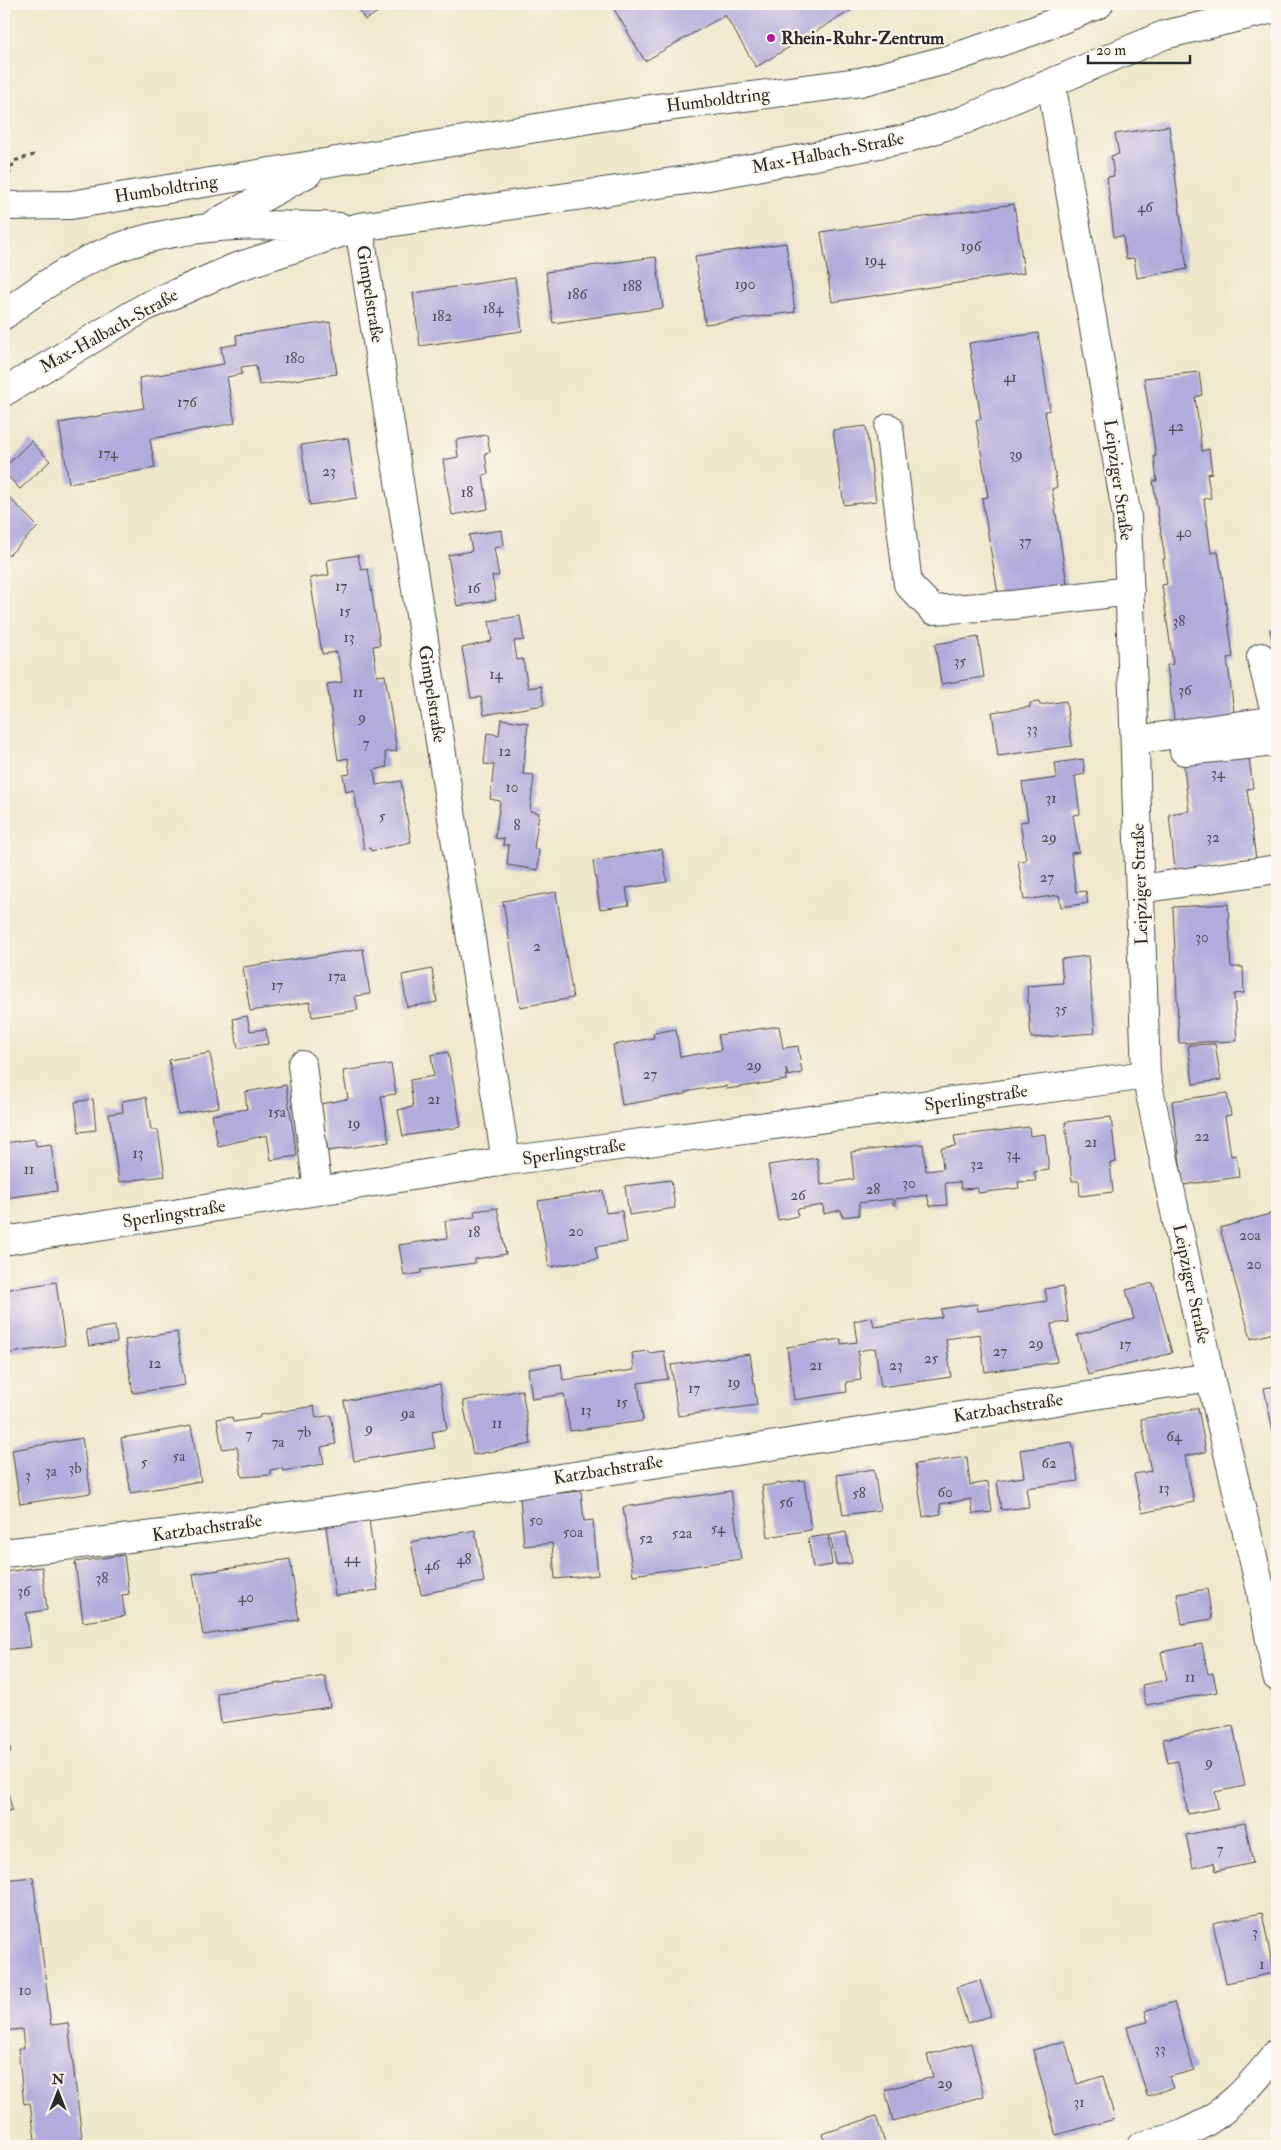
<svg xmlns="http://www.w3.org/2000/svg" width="1281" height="2150" viewBox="0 0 1281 2150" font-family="'IM FELL Double Pica',serif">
<rect width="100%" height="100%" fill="#fbf7ec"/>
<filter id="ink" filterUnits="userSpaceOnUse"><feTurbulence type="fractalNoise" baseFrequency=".02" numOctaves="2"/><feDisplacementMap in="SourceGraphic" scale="10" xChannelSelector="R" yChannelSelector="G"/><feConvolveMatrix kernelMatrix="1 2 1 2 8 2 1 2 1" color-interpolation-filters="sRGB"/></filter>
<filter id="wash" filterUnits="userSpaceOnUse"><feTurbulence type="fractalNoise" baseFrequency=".0096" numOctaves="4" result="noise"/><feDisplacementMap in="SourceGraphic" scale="20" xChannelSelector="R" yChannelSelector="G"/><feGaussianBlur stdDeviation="1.12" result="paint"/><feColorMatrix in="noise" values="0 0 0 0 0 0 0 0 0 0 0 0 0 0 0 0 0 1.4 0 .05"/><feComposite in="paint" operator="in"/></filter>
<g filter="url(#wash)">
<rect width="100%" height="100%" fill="#eee8cc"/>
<g id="blocks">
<path fill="#b2abdb" d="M 355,4 L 391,4 L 365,20 Z
M 611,4 L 862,4 L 756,67 L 725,15 L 645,61 Z
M 1169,126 L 1187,269 L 1137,278 L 1134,258 L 1126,259 L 1123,236 L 1114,237 L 1107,177 L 1114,176 L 1111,156 L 1119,154 L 1115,134 Z
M 1014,204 L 1024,273 L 832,302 L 821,232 Z
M 786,243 L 795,312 L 705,324 L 695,256 Z
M 656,257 L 663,308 L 553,323 L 546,272 Z
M 515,278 L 522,331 L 420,346 L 413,293 Z
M 330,322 L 337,374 L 259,385 L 256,365 L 241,367 L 242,374 L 227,377 L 235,423 L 150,439 L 155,468 L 69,483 L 59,423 L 144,408 L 139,378 L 224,364 L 221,347 L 237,344 L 236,335 Z
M 1038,333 L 1050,410 L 1045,411 L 1057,487 L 1052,489 L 1067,584 L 998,594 L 982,498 L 988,497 L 976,420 L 981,419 L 969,343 Z
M 1199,372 L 1202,395 L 1195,397 L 1202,451 L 1209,449 L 1212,473 L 1207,474 L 1211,498 L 1204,499 L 1211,553 L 1218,552 L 1222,576 L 1233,657 L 1227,658 L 1235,719 L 1175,727 L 1167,665 L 1173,664 L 1162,585 L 1167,584 L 1163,559 L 1165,559 L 1153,481 L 1157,481 L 1154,456 L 1156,456 L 1144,378 Z
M 866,426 L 876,501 L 844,505 L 833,430 Z
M 487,435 L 490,452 L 485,453 L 488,474 L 483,475 L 488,509 L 452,515 L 443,460 L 458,457 L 456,440 Z
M 348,438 L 357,498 L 310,505 L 301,445 Z
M 31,441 L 50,461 L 20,489 L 4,472 L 4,468 Z
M 4,492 L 38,527 L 8,556 L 4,551 Z
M 502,530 L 504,546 L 494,548 L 499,576 L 492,576 L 496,600 L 457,606 L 448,555 L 472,551 L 469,535 Z
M 358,555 L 361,570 L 368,569 L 380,645 L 373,646 L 377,676 L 385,675 L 397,751 L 385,752 L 387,767 L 374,770 L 376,785 L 401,781 L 411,842 L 371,851 L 370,848 L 364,849 L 354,790 L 346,792 L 343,775 L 350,774 L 348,758 L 338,760 L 327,684 L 342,682 L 340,667 L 337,652 L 322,654 L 310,578 L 329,575 L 327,560 Z
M 520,616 L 524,640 L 514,641 L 517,660 L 523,659 L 528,688 L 541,686 L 544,705 L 484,715 L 481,697 L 471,698 L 462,648 L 492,641 L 489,621 Z
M 1277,628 L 1277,656 L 1270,630 Z
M 978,637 L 984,677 L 941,684 L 935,644 Z
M 1066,701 L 1072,746 L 998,756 L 992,712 L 1030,707 L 1030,703 L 1039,702 L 1040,705 Z
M 501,719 L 528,723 L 523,774 L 534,775 L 530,811 L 539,813 L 534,849 L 539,849 L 538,870 L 507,865 L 509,845 L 503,845 L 504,839 L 495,838 L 500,801 L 490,799 L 494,765 L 484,764 L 487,733 L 499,735 Z
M 1248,751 L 1253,788 L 1247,789 L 1256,860 L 1175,870 L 1169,814 L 1189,811 L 1183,759 Z
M 1083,759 L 1085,774 L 1075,776 L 1080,814 L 1073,815 L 1079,852 L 1071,853 L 1076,892 L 1086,891 L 1088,903 L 1061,907 L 1059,895 L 1024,900 L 1018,861 L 1026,860 L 1020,822 L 1028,821 L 1022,783 L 1057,778 L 1055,763 Z
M 662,849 L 667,882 L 626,888 L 629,905 L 600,909 L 593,861 Z
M 556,892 L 573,998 L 520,1007 L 503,901 Z
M 1228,904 L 1231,967 L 1243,967 L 1244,993 L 1234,994 L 1237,1041 L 1179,1043 L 1173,907 Z
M 363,949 L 370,994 L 355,996 L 358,1010 L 312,1017 L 310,1002 L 250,1011 L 243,967 Z
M 1088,956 L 1095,1033 L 1031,1038 L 1027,986 L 1063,983 L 1061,959 Z
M 432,969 L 437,1002 L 407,1007 L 402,975 Z
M 247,1016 L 250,1031 L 266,1029 L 268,1044 L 238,1048 L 233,1019 Z
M 779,1026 L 783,1048 L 798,1046 L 802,1073 L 788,1076 L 786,1068 L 787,1080 L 727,1089 L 727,1086 L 701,1089 L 686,1092 L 686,1094 L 622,1105 L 613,1045 L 654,1038 L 653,1033 L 676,1029 L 680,1057 L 721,1050 L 718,1035 Z
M 1215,1044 L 1221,1080 L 1193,1084 L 1188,1045 Z
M 448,1052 L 461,1127 L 403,1136 L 398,1110 L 413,1107 L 410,1080 L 434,1076 L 431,1055 Z
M 210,1053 L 219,1107 L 178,1114 L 169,1060 Z
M 391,1064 L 396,1094 L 381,1096 L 389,1142 L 328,1151 L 320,1104 L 348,1099 L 343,1071 Z
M 286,1085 L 297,1156 L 271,1160 L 267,1135 L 218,1146 L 212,1115 L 247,1109 L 245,1092 Z
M 1227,1093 L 1231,1115 L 1225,1116 L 1231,1156 L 1236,1155 L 1239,1177 L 1183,1185 L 1172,1101 Z
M 146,1097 L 151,1130 L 158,1130 L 165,1176 L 119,1182 L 109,1114 L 123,1112 L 122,1101 Z
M 93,1099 L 96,1130 L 79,1132 L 75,1102 Z
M 1111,1117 L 1116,1162 L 1110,1163 L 1113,1192 L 1080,1196 L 1079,1181 L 1072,1181 L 1065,1122 Z
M 1029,1127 L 1030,1136 L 1045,1134 L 1049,1170 L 1034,1172 L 1036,1181 L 1018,1182 L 1019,1188 L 978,1193 L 978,1188 L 961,1189 L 960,1182 L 945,1183 L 947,1205 L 930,1206 L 927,1195 L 895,1199 L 895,1205 L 893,1205 L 892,1199 L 859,1203 L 859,1215 L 842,1217 L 841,1210 L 824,1214 L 823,1205 L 797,1209 L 798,1216 L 778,1220 L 768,1165 L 817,1158 L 821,1185 L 854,1179 L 851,1152 L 923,1144 L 926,1171 L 943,1169 L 941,1148 L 956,1146 L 954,1136 Z
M 35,1139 L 36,1146 L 51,1144 L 57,1191 L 4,1198 L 4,1143 Z
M 671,1180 L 675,1208 L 629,1215 L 625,1186 Z
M 603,1191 L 606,1213 L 622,1211 L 627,1242 L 595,1247 L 598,1259 L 549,1267 L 538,1201 Z
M 497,1208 L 506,1254 L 475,1259 L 475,1263 L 421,1270 L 421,1273 L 404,1276 L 399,1245 L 447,1238 L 445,1221 L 475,1217 L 474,1211 Z
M 1277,1212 L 1277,1332 L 1251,1339 L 1220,1228 Z
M 56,1282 L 65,1345 L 4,1354 L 4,1290 Z
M 1153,1283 L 1172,1353 L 1088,1375 L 1077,1335 L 1134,1319 L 1126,1290 Z
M 1063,1286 L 1068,1322 L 1051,1324 L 1057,1362 L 985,1372 L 980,1334 L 946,1339 L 951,1377 L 881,1387 L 875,1348 L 858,1351 L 861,1380 L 846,1382 L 847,1392 L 794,1400 L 787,1347 L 841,1339 L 841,1344 L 857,1342 L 854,1321 L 872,1317 L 874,1327 L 942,1317 L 941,1309 L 960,1306 L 977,1304 L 978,1311 L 1047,1301 L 1045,1289 Z
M 115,1326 L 117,1342 L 89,1346 L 86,1330 Z
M 177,1332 L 185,1385 L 133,1393 L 125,1340 Z
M 648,1351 L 649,1353 L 664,1351 L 668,1379 L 638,1383 L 643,1421 L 570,1431 L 564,1394 L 532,1399 L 528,1369 L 561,1364 L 563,1380 L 634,1370 L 632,1353 Z
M 750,1354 L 757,1405 L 678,1416 L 671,1365 Z
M 1277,1382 L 1277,1446 L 1276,1446 L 1264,1388 L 1275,1386 L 1274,1383 Z
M 440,1384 L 447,1429 L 432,1432 L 435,1448 L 354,1461 L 344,1401 Z
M 522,1390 L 531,1444 L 473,1455 L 463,1401 Z
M 314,1406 L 316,1418 L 331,1415 L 336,1444 L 321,1447 L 324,1464 L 283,1471 L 282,1468 L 270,1470 L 271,1475 L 242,1477 L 237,1447 L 222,1449 L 217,1419 L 232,1417 L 233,1422 L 259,1418 L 260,1415 Z
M 1198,1408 L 1206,1452 L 1185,1456 L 1194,1502 L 1142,1513 L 1134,1474 L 1151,1471 L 1141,1419 Z
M 191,1426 L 201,1481 L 131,1493 L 121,1438 Z
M 82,1438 L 91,1493 L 20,1504 L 12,1450 Z
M 1072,1442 L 1078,1481 L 1026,1488 L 1029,1507 L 1001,1510 L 997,1481 L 1024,1477 L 1020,1450 Z
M 967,1457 L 970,1485 L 988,1482 L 992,1512 L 973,1514 L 971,1499 L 940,1504 L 941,1514 L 923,1517 L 915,1464 Z
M 874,1469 L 880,1510 L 843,1515 L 837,1475 Z
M 804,1480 L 811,1530 L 768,1537 L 762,1486 Z
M 581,1491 L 584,1521 L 593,1520 L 598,1575 L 555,1579 L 552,1543 L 524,1546 L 520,1497 Z
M 731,1491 L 741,1559 L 633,1575 L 623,1507 Z
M 369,1519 L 378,1590 L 335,1596 L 326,1526 Z
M 475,1530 L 484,1582 L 421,1594 L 411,1542 Z
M 846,1532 L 852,1563 L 836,1565 L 830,1535 Z
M 828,1535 L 832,1565 L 813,1568 L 808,1538 Z
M 124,1555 L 129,1594 L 122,1595 L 125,1616 L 83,1622 L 75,1562 Z
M 290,1559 L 299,1620 L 203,1635 L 193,1574 Z
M 42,1567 L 47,1610 L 26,1613 L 31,1647 L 4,1650 L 4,1572 Z
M 1207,1589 L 1212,1619 L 1182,1624 L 1177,1594 Z
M 1202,1644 L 1208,1674 L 1213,1673 L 1217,1692 L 1146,1705 L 1142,1685 L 1167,1680 L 1161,1652 Z
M 325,1676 L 330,1707 L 221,1723 L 217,1693 Z
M 4,1724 L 6,1724 L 11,1752 L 4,1753 Z
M 1233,1726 L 1245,1786 L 1215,1792 L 1218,1808 L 1188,1814 L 1178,1761 L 1168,1763 L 1163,1739 Z
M 4,1772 L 12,1810 L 4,1812 Z
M 1245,1823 L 1253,1863 L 1216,1871 L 1214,1863 L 1193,1868 L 1186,1835 Z
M 33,1877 L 51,2025 L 68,2023 L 83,2146 L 28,2146 L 27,2141 L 35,2139 L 30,2103 L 24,2104 L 18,2049 L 24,2048 L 22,2029 L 4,2031 L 4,1880 Z
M 1262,1913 L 1274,1973 L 1226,1983 L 1213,1923 Z
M 980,1980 L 991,2016 L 967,2023 L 956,1987 Z
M 1174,2002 L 1194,2070 L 1169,2077 L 1173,2088 L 1147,2096 L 1127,2027 L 1148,2022 L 1145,2011 Z
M 1065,2041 L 1077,2084 L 1103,2076 L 1115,2119 L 1056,2135 L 1033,2050 Z
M 971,2043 L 984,2096 L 893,2121 L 885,2090 L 933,2077 L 927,2055 Z
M 876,2116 L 886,2146 L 826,2146 L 822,2134 Z"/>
</g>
</g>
<g filter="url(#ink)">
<use href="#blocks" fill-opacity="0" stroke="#484743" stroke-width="1"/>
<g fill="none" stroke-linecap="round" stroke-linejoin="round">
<g stroke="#484743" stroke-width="30">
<path id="minor" d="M 1051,83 L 1127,517 L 1146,1075 L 1210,1377 L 1260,1587 L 1277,1677
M 4,206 L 71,205 L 651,109 L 860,82 L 950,59 L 1033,31 L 1099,4
M 214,224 L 308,173
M 359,227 L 506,1161
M 4,315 C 29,295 57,276 86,261 C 164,222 256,223 340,227
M 4,392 L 147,306 L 234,268 L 359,227 L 687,180 L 905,139 L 964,120 L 1164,35 L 1277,8
M 889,428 L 908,584 L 933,610 L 1012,605 L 1130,591
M 1135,740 L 1277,720 L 1261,657
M 1184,751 L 1277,742
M 1140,889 L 1277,869
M 302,1065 L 318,1191
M 4,1241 L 506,1161 L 1146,1075
M 4,1553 C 407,1507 809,1439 1210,1377
M 1141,2146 C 1154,2142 1169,2140 1182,2134 C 1223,2118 1251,2086 1277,2053"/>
</g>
<path stroke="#484743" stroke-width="3" stroke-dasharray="4 4" stroke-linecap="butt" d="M 9,175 L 14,161 L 37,154
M 4,265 L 9,271"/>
<use href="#minor" stroke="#fff" stroke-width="28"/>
</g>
</g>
<circle fill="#b5179e" stroke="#fbf7ec" stroke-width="2" cx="771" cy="38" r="5"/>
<g text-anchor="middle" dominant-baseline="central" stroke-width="4" stroke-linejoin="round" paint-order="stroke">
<g font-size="15" fill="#4d4b57">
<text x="1145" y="207">46</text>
<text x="971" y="246">196</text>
<text x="875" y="260">194</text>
<text x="745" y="284">190</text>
<text x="632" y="286">188</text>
<text x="577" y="294">186</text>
<text x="493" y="308">184</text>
<text x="442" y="316">182</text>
<text x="295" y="358">180</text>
<text x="1010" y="377">41</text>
<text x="187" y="402">176</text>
<text x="1176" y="426">42</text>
<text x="108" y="453">174</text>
<text x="1016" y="454">39</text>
<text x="329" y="471">23</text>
<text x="467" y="492">18</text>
<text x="1184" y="532">40</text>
<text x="1025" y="541">37</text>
<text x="341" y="586">17</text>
<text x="474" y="588">16</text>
<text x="345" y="611">15</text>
<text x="1179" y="621">38</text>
<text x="349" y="637">13</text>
<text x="960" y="661">35</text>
<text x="496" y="674">14</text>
<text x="1185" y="690">36</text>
<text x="358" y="692">11</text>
<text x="362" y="717">9</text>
<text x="1032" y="729">33</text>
<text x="366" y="743">7</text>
<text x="505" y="751">12</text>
<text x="1218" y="773">34</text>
<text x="512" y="787">10</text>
<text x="1051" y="798">31</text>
<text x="382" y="816">5</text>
<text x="517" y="825">8</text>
<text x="1049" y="837">29</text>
<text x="1213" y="837">32</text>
<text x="1047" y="877">27</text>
<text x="1202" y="937">30</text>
<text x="537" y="946">2</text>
<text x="337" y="976">17a</text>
<text x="277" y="985">17</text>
<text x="1061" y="1009">35</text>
<text x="754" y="1065">29</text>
<text x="650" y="1074">27</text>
<text x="434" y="1099">21</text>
<text x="277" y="1112">15a</text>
<text x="354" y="1123">19</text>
<text x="1202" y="1136">22</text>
<text x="1091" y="1142">21</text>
<text x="138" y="1153">13</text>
<text x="1013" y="1154">34</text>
<text x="977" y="1164">32</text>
<text x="29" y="1169">11</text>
<text x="909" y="1183">30</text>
<text x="873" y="1189">28</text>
<text x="798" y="1195">26</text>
<text x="576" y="1231">20</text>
<text x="474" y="1232">18</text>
<text x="1250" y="1235">20a</text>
<text x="1254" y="1264">20</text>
<text x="1036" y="1343">29</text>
<text x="1125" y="1344">17</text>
<text x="1000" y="1351">27</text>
<text x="931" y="1358">25</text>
<text x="155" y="1363">12</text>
<text x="816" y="1365">21</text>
<text x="896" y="1365">23</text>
<text x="734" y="1382">19</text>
<text x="694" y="1388">17</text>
<text x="622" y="1402">15</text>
<text x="586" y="1410">13</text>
<text x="408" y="1413">9a</text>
<text x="497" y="1423">11</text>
<text x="369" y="1428">9</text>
<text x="304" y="1432">7b</text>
<text x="249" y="1434">7</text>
<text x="1174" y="1436">64</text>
<text x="278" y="1442">7a</text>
<text x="179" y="1456">5a</text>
<text x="144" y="1462">5</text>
<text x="1049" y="1463">62</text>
<text x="75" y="1468">3b</text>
<text x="51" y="1471">3a</text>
<text x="28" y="1475">3</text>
<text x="1164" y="1488">13</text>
<text x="945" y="1492">60</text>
<text x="859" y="1493">58</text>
<text x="786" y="1502">56</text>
<text x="536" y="1520">50</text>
<text x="718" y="1528">54</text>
<text x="573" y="1532">50a</text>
<text x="682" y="1533">52a</text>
<text x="646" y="1538">52</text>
<text x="352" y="1558">44</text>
<text x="464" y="1559">48</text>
<text x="432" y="1565">46</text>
<text x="102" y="1578">38</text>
<text x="24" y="1591">36</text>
<text x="246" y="1597">40</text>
<text x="1190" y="1677">11</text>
<text x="1209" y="1762">9</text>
<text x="1220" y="1849">7</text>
<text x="1255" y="1932">3</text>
<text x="1262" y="1964">1</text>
<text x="25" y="1990">10</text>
<text x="1160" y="2049">33</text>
<text x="945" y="2083">29</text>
<text x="1079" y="2102">31</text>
</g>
<g font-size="18" font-weight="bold" fill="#2b2b2b" stroke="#fbf7ec" text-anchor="start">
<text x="781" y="38">Rhein-Ruhr-Zentrum</text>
</g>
<g font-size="18" fill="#2b2b2b" stroke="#fbf7ec">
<text transform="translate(718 100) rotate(-7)">Humboldtring</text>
<text transform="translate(828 153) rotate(-11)">Max-Halbach-Straße</text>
<text transform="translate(166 189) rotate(-9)">Humboldtring</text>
<text transform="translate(370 294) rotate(81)">Gimpelstraße</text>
<text transform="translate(109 331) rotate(-29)">Max-Halbach-Straße</text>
<text transform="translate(1118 480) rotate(82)">Leipziger Straße</text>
<text transform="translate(432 694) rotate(81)">Gimpelstraße</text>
<text transform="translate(1140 884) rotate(-92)">Leipziger Straße</text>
<text transform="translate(976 1098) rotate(-8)">Sperlingstraße</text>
<text transform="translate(574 1152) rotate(-8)">Sperlingstraße</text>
<text transform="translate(174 1214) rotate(-9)">Sperlingstraße</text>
<text transform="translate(1191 1284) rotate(78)">Leipziger Straße</text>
<text transform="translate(1008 1408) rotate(-9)">Katzbachstraße</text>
<text transform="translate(608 1470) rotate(-9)">Katzbachstraße</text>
<text transform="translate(207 1528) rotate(-8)">Katzbachstraße</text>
</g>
</g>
<rect width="1281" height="2150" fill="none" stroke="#fbf7ec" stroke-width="20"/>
<g transform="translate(58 2092)" stroke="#fbf7ec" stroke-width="4" paint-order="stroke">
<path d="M0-4L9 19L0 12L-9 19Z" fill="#2b2b2b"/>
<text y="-8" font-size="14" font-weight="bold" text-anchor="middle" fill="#2b2b2b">N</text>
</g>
<path d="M1088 55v8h102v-8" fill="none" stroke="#2b2b2b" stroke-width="2.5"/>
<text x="1096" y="55" font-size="15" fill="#2b2b2b" stroke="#fbf7ec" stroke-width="4" paint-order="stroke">20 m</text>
</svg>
